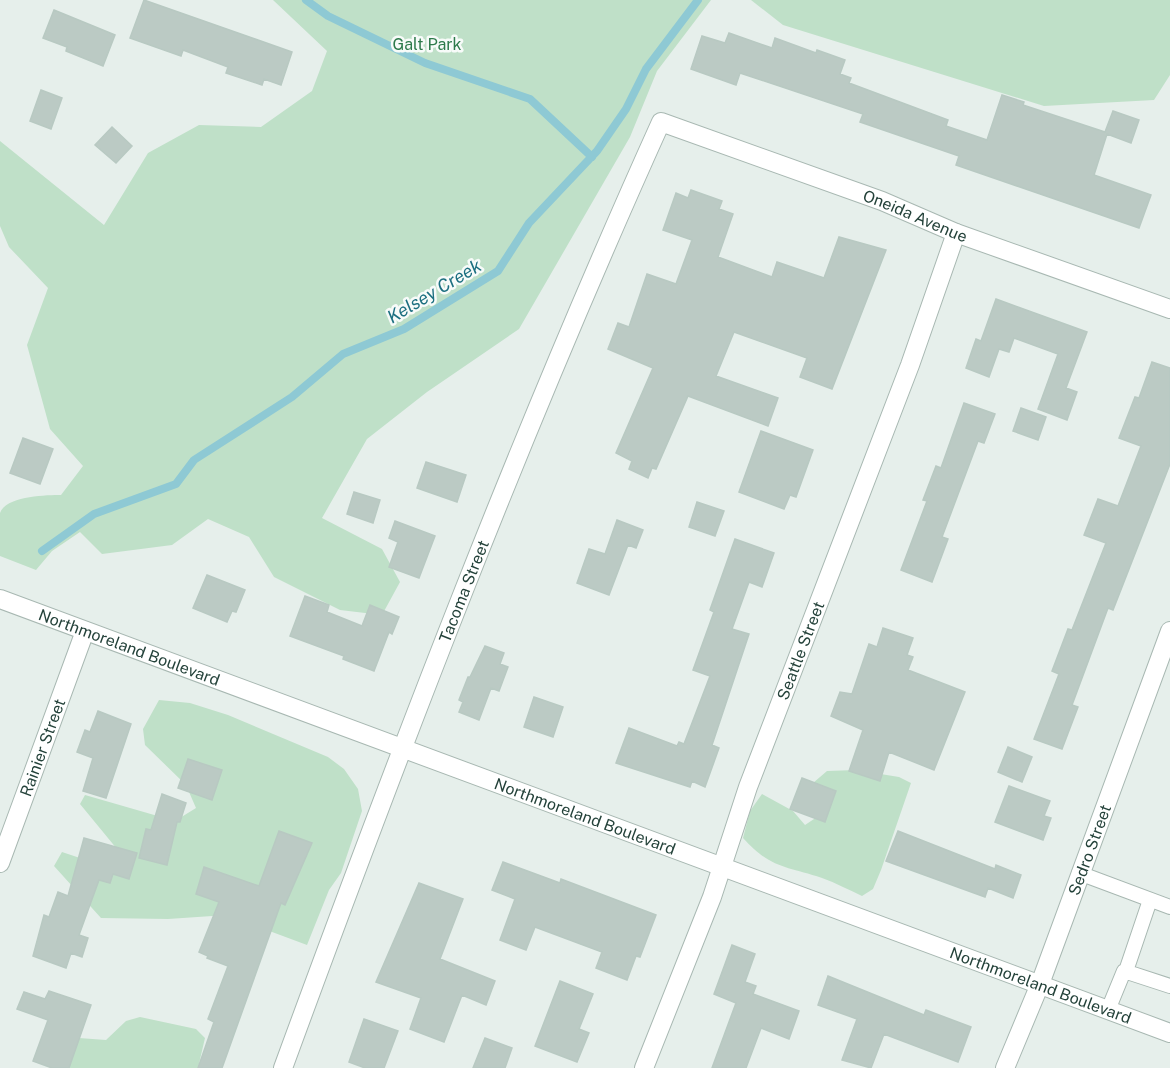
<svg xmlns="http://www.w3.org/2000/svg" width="1170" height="1068" viewBox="0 0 1170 1068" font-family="'Public Sans',sans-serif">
<rect width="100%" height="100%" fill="#e6efeb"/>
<path fill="#bfe0c8" d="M 273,0 L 711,0 L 657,71 L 630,137 L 519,329 L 427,392 L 367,439 L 322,518 L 382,549 L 400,582 L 382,615 L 340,610 L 274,577 L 249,537 L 208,519 L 172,545 L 102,554 L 80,532 L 52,551 L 36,570 L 0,556 C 0,544 0,525 0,513 C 6,496 46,495 61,495 L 83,466 L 50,429 L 27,345 L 48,288 L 9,247 L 0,226 L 0,141 L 104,225 L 148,153 L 199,125 L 261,127 L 312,91 L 327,51 Z
M 751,0 L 1170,0 L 1170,75 L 1154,100 L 1044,106 L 783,25 Z
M 159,700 L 190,703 L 228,715 L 328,757 L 344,769 L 358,789 L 362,811 L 341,873 L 329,890 L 307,945 L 227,915 L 168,919 L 101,918 L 54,866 L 62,852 L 104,866 L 117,849 L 80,804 L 85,795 L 175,821 L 196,808 L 186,785 L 145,745 L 143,729 Z
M 856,770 L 899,777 L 911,783 L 881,870 L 873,889 L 862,896 C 849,890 836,883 822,878 C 786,866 771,869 743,838 L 750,811 L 762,794 L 793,811 L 805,825 L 820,815 L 813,783 L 827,771 Z
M 140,1017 L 196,1029 L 205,1038 L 198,1068 L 69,1068 L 79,1038 L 106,1040 L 126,1021 Z"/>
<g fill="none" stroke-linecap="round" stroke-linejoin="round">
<path stroke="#8ec9d4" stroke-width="8" d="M 306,0 L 328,16 L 425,63 L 530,99 L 592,157
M 42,551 L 94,514 L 176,484 L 194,460 L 292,397 L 343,354 L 404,329 L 498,271 L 529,223 L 597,151 L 626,109 L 646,69 L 698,0"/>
</g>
<path fill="#bbcac4" stroke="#b8c9c2" stroke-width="1.5" d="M 144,0 L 292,52 L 281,85 L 264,79 L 262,85 L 226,73 L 228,67 L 183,50 L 181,56 L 130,38 Z
M 54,10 L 115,35 L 103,66 L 66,51 L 67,47 L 43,38 Z
M 729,33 L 772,48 L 775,38 L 816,53 L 817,50 L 845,60 L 840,74 L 851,78 L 849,83 L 948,120 L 946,126 L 987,140 L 1002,95 L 1024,102 L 1023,105 L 1105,132 L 1113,111 L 1139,120 L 1131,143 L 1107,134 L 1094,175 L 1151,195 L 1139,228 L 956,165 L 959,156 L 860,122 L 863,114 L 740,73 L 736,85 L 691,69 L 702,36 L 725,43 Z
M 41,90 L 62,98 L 51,129 L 30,121 Z
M 112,127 L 132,146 L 116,163 L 95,145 Z
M 691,190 L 722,201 L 719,209 L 733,214 L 718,257 L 772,277 L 777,262 L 824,278 L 839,237 L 886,250 L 832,389 L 800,377 L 807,358 L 734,332 L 716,376 L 778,398 L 768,426 L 688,396 L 656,469 L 652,468 L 648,478 L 629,469 L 632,461 L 616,453 L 653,368 L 608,349 L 618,323 L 629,327 L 647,274 L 676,284 L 692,240 L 663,230 L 676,193 L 688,198 Z
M 996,299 L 1087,332 L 1066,388 L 1077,392 L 1067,420 L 1038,409 L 1058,354 L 1014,338 L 1009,352 L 999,349 L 989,377 L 966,368 L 976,339 L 981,341 Z
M 1152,362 L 1170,368 L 1170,464 L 1113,610 L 1108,608 L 1072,705 L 1078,707 L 1062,749 L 1034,739 L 1059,674 L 1052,671 L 1068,629 L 1072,630 L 1106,543 L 1084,535 L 1098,499 L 1118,506 L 1141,446 L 1119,438 L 1135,397 L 1139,398 Z
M 964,403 L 995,414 L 984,443 L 978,441 L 942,537 L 948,539 L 932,582 L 901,570 L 927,501 L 923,500 L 936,466 L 941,468 Z
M 1021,408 L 1046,417 L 1038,440 L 1013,431 Z
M 761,431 L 813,450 L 796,497 L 790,495 L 784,509 L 739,492 Z
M 23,438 L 53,449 L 40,484 L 10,473 Z
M 426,462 L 466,475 L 457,502 L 417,488 Z
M 354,492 L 380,500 L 373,523 L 347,514 Z
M 697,502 L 724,511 L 715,536 L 689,527 Z
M 617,520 L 643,530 L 636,548 L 628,545 L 609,595 L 577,583 L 589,549 L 605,554 Z
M 395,521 L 435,536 L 419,578 L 389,567 L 398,542 L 389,538 Z
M 735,539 L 774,553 L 762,587 L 749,582 L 732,629 L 749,634 L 712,745 L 719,748 L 705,787 L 692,781 L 690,787 L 616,763 L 629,728 L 677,746 L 679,742 L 684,744 L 710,676 L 693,670 L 714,612 L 710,610 Z
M 207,575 L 245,590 L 236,612 L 232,611 L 227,622 L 193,608 Z
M 305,596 L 329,605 L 327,612 L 362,626 L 370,605 L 399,617 L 392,634 L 389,632 L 374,671 L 343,659 L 344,656 L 290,636 Z
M 883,628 L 913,638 L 907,655 L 913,657 L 908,670 L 965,692 L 934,770 L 889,752 L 880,781 L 849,771 L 863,730 L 831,716 L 840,692 L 852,694 L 869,644 L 877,647 Z
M 485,646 L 504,653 L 500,664 L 508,667 L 499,691 L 491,688 L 479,720 L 459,712 L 463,702 L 459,700 L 468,677 L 470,677 Z
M 534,697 L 563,707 L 553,737 L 524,727 Z
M 98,711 L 131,724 L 106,798 L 83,791 L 93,758 L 77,752 L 85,730 L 90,732 Z
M 1008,747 L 1032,757 L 1022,782 L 998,772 Z
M 188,759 L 222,770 L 212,800 L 178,788 Z
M 802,778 L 836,791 L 825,822 L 790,809 Z
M 1009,786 L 1050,801 L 1044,816 L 1051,818 L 1043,840 L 995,822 Z
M 162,794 L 186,803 L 180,822 L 177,822 L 167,865 L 139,858 L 146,829 L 151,830 Z
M 279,831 L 312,843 L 285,905 L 281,903 L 222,1068 L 198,1068 L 214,1022 L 208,1019 L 228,966 L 207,958 L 208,956 L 199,952 L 219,902 L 196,894 L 204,867 L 259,886 Z
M 898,831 L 995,869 L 996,865 L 1021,875 L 1013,898 L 988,888 L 985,897 L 886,861 Z
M 84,838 L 137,853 L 129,879 L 113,874 L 110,883 L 99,880 L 79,935 L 88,938 L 82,957 L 71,953 L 66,968 L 33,956 L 44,915 L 49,917 L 58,892 L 68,896 Z
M 503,862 L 560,883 L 561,879 L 656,915 L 640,957 L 636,956 L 627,980 L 596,968 L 602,952 L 535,927 L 526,950 L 500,940 L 515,899 L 492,890 Z
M 419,883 L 463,899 L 440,959 L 495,981 L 486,1005 L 462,995 L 444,1042 L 410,1029 L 421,998 L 376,982 Z
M 732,945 L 755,954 L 745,982 L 756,986 L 753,994 L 799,1011 L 789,1039 L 761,1028 L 746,1068 L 712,1068 L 736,1003 L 714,994 Z
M 828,976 L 924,1015 L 926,1010 L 971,1027 L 958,1062 L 884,1034 L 871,1068 L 842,1060 L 857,1019 L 818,1005 Z
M 560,981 L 593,994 L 579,1029 L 589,1033 L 577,1062 L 535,1046 Z
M 49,991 L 91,1005 L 69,1068 L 52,1068 L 33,1061 L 48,1020 L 17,1009 L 24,992 L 45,999 Z
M 364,1019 L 398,1031 L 384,1068 L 365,1068 L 349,1062 Z
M 485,1038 L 512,1048 L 505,1068 L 473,1068 Z"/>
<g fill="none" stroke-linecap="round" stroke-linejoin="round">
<g stroke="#a8b8b2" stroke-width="16">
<path id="service" d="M 1079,873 L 1170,907
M 1126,971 L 1150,900
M 1108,1010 L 1124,971 L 1170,986"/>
</g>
<g stroke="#a8b8b2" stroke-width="20">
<g id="minor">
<path id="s1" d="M 0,863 L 85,631"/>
<path id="s2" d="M 283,1068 C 400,749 521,432 661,122 L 882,201 L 956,233 L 1170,309"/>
<path id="s3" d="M 644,1068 L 712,897 L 748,787 L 910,365 L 956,233"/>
<path id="s4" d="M 1005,1068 L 1040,984 L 1170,631"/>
</g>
</g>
<g stroke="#a8b8b2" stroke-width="20">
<g id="tertiary">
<path id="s5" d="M 0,599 L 1170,1033"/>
</g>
</g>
<use href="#service" stroke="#fff" stroke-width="14"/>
<use href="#minor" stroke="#fff" stroke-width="18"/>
<use href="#tertiary" stroke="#fff" stroke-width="18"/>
</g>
<g text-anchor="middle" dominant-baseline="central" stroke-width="5" stroke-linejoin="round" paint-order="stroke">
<g font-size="16" fill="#2d7a4b" stroke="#f7fbf9">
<text x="427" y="44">Galt Park</text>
</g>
<g font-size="16" fill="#24423a" stroke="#f7fbf9">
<text stroke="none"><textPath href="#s2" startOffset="1290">Oneida Avenue</textPath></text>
<text stroke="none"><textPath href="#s2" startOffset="510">Tacoma Street</textPath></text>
<text stroke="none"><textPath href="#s5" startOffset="138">Northmoreland Boulevard</textPath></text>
<text stroke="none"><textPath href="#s3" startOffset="446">Seattle Street</textPath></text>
<text stroke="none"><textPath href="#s1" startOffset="123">Rainier Street</textPath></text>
<text stroke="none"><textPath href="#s5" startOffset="624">Northmoreland Boulevard</textPath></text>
<text stroke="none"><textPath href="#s4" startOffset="234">Sedro Street</textPath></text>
<text stroke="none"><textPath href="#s5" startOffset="1110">Northmoreland Boulevard</textPath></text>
</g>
<g font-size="18" font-style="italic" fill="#1c6f80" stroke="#f7fbf9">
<text transform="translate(434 291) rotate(-31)">Kelsey Creek</text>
</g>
</g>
</svg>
